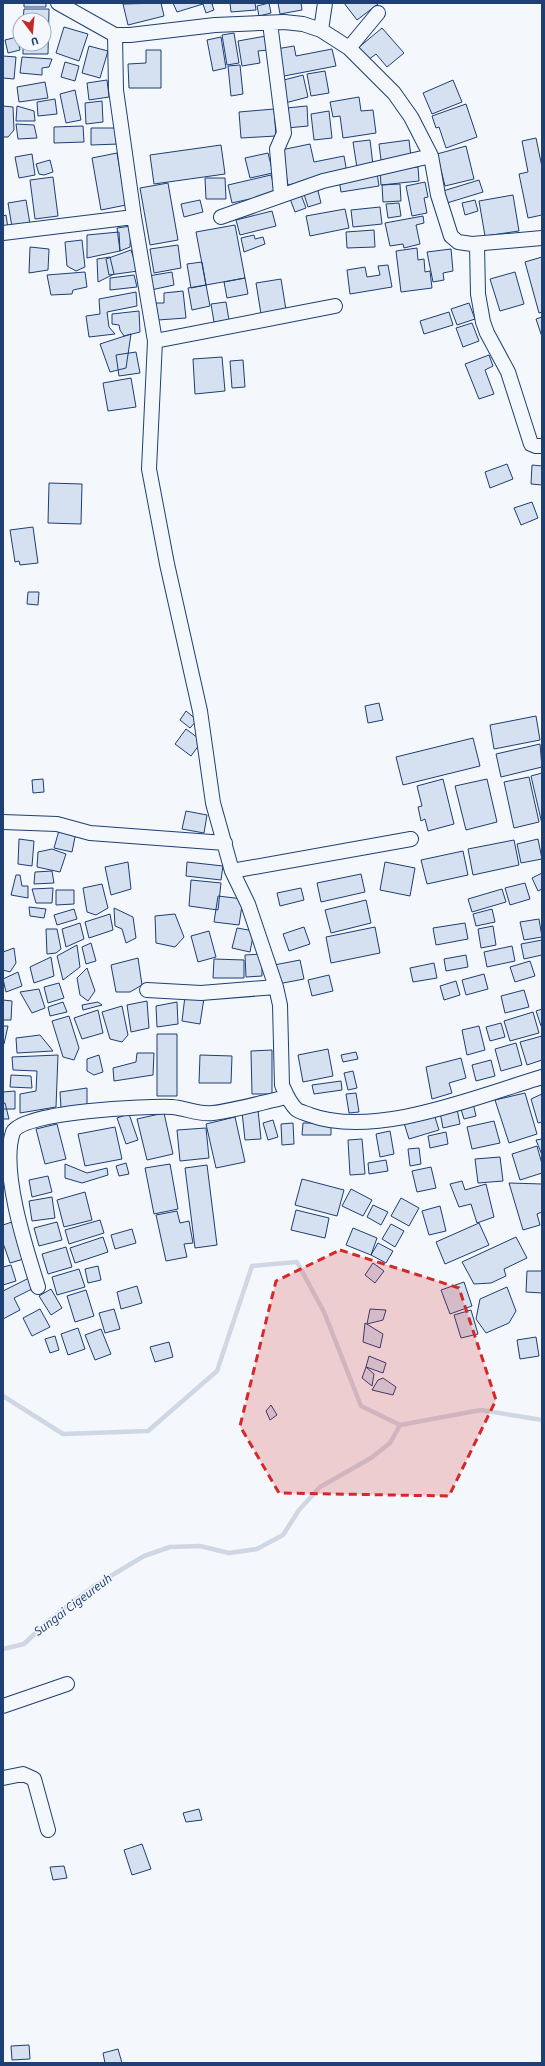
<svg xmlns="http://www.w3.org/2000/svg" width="545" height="2066" viewBox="0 0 545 2066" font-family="'Source Sans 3',sans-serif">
<rect width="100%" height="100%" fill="#f4f7fb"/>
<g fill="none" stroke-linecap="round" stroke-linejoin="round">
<path stroke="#cfd7e4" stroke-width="4.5" d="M 3,1396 L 63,1434 L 148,1431 L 217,1371 L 252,1266 L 297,1262 L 324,1312 L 361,1406 L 400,1425 L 481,1410 L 542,1420
M 3,1649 L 24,1644 L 47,1622 L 94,1586 L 144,1556 L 170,1547 L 200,1546 L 229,1553 L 257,1549 L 283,1535 L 299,1510 L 320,1487 L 371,1458 L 390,1443 L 400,1425"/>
</g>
<path fill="#d5e0f0" stroke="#1d3f73" d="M 24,3 L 46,3 L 46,7 L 24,7 Z
M 161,3 L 164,16 L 128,25 L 123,4 Z
M 173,3 L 215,3 L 212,4 L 214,10 L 206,13 L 203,4 L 177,12 Z
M 230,3 L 255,3 L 256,10 L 231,12 Z
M 269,3 L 271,13 L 259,16 L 257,6 Z
M 278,3 L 301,3 L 302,10 L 280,14 Z
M 344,3 L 377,3 L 378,4 L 357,20 Z
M 24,9 L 49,9 L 48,54 L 23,54 L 23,44 L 44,44 L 44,20 L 23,20 Z
M 64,27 L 88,34 L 79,61 L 56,53 Z
M 382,28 L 404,53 L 387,67 L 376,54 L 368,60 L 358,48 Z
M 234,33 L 239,63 L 227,65 L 222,35 Z
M 266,36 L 268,50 L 258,51 L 260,63 L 242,66 L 238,41 Z
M 17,37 L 20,50 L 8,53 L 5,40 Z
M 221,37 L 226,68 L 213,71 L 207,40 Z
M 89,46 L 108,51 L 100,78 L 82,73 Z
M 294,46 L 296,56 L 332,49 L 336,66 L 279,77 L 276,49 Z
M 146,50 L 161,50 L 161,88 L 129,88 L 128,64 L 146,63 Z
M 3,56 L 16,57 L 14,79 L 3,78 Z
M 22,57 L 52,59 L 49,67 L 42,68 L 42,75 L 20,73 Z
M 65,62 L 79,66 L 75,81 L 61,77 Z
M 240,65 L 243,94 L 231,96 L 228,66 Z
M 325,71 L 329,93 L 311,96 L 307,74 Z
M 303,75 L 308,97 L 285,103 L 280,81 Z
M 107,80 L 109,97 L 89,100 L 87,83 Z
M 453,80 L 462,102 L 432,114 L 423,93 Z
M 45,82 L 48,98 L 19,102 L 17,87 Z
M 75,90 L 81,120 L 66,123 L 60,94 Z
M 359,97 L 361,111 L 373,110 L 376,133 L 343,138 L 340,116 L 333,117 L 330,102 Z
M 55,99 L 57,114 L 38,116 L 37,102 Z
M 102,101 L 103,122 L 86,124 L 85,103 Z
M 466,104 L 477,137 L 446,148 L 439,127 L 436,128 L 432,116 Z
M 3,106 L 13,107 L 14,130 L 8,137 L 3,137 Z
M 17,106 L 34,111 L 35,121 L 16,121 Z
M 307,106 L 308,126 L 287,128 L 286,108 Z
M 274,109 L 276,136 L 241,138 L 239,112 Z
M 329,111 L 332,138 L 314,140 L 311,114 Z
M 16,124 L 34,125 L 37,138 L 18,139 Z
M 83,126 L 84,142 L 54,143 L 54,127 Z
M 91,128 L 119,128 L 119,144 L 91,145 Z
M 536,138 L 542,167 L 542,215 L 528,218 L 519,174 L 528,172 L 522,141 Z
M 370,140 L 373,165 L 357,168 L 353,142 Z
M 409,140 L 411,157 L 381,160 L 379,144 Z
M 310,144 L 314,162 L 344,156 L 347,173 L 288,185 L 281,150 Z
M 221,145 L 225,174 L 154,184 L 150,155 Z
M 466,146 L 474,179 L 445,186 L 437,154 Z
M 117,153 L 126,205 L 101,210 L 92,158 Z
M 268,153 L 273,173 L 250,178 L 245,158 Z
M 32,154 L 35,175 L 19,178 L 15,157 Z
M 50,160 L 53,172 L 44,175 L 39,174 L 36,164 Z
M 418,167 L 419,181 L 381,185 L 380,171 Z
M 377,173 L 379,186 L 341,192 L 339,180 Z
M 271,175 L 276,193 L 232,203 L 228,185 Z
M 53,177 L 58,216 L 35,219 L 30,180 Z
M 205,178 L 225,178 L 226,199 L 206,199 Z
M 479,180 L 483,192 L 447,203 L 443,191 Z
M 425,182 L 428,197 L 424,198 L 427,213 L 412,216 L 406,186 Z
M 168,183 L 178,240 L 150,245 L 140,188 Z
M 400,184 L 401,201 L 383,202 L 382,185 Z
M 317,187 L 321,203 L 308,207 L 303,191 Z
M 300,192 L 306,208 L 295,212 L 289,196 Z
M 513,195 L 519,231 L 485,236 L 479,201 Z
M 26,200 L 30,224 L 12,227 L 8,203 Z
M 200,200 L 203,212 L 184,217 L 181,204 Z
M 475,200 L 478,211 L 465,215 L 462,203 Z
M 399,203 L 401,216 L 388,218 L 386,204 Z
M 380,207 L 382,224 L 353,227 L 351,210 Z
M 345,209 L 349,228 L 310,236 L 306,216 Z
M 272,211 L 276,226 L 240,235 L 236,220 Z
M 6,215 L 8,228 L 3,229 L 3,216 Z
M 423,216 L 424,223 L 416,225 L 420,244 L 404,248 L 403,244 L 390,246 L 385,223 Z
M 235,225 L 245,278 L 206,285 L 196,232 Z
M 131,226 L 130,247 L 120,251 L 117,228 Z
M 374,230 L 375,247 L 347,248 L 346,232 Z
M 119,232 L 120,251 L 87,258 L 87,235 Z
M 254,235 L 255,239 L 263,237 L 265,244 L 244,252 L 241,238 Z
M 82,240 L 85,267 L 76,271 L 67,266 L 65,242 Z
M 178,245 L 181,268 L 154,273 L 150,249 Z
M 30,247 L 49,249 L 48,270 L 29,273 Z
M 417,248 L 418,260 L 424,259 L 425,272 L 430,271 L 432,288 L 401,292 L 396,251 Z
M 451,249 L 453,271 L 443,273 L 444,280 L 433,282 L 427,252 Z
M 131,250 L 138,271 L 109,275 L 106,259 Z
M 110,257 L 114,274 L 98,282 L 97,259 Z
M 542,257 L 542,312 L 539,313 L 525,262 Z
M 202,262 L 206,285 L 191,288 L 187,264 Z
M 388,265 L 392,287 L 350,294 L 347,270 L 365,267 L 367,277 L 380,275 L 378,266 Z
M 85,272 L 87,287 L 73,290 L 72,294 L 51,295 L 47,275 Z
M 172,272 L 174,285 L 151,290 L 148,276 Z
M 515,272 L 524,304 L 500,311 L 490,279 Z
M 134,275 L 137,287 L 110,290 L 110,278 Z
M 245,278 L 248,294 L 227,298 L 224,282 Z
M 281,279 L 286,310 L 261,314 L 256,283 Z
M 206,285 L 210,306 L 192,310 L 188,288 Z
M 183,291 L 186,318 L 158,320 L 156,303 L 164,303 L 164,293 Z
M 136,292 L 137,306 L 107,312 L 109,327 L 115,334 L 89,337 L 86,316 L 100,314 L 99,299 Z
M 226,302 L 229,320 L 214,322 L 211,304 Z
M 469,303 L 475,319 L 457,325 L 451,309 Z
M 139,311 L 140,332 L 124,336 L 120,330 L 119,325 L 112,324 L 112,314 Z
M 449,312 L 453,325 L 424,334 L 420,321 Z
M 542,317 L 542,337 L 536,319 Z
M 472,323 L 479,341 L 463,347 L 456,328 Z
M 131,334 L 126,368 L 110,372 L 100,344 Z
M 136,352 L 140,373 L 119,376 L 116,355 Z
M 489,355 L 493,366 L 485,370 L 494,394 L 479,399 L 465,364 Z
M 222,357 L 225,391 L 195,394 L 193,359 Z
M 243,360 L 245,387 L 232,388 L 230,361 Z
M 131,378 L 136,407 L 108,411 L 103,383 Z
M 507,464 L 513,479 L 490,488 L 485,472 Z
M 532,465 L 542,466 L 542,485 L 531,484 Z
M 49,483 L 82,484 L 81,524 L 48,523 Z
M 532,502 L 538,518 L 521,525 L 514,508 Z
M 33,527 L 38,563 L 20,565 L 19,561 L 15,562 L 10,530 Z
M 28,592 L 39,592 L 38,605 L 27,604 Z
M 379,703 L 383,720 L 368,723 L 365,706 Z
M 186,711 L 197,720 L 190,728 L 180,720 Z
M 536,716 L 540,740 L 494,749 L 490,725 Z
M 186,729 L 202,741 L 191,756 L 175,744 Z
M 473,738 L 480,766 L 403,785 L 396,757 Z
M 540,744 L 542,767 L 501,777 L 496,754 Z
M 542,773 L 542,824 L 531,776 Z
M 529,777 L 539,822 L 514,828 L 504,782 Z
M 43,779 L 44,792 L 33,793 L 32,780 Z
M 443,779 L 454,824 L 428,831 L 425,819 L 421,821 L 418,807 L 422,806 L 417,786 Z
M 487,779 L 497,822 L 466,830 L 455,786 Z
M 186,811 L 207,815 L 204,833 L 182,829 Z
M 60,827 L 76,832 L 72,852 L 54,848 Z
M 19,839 L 34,841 L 32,866 L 18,864 Z
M 538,839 L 542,859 L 521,863 L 517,844 Z
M 514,840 L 519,865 L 473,875 L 468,849 Z
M 52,849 L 66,854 L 60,872 L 37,867 L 38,852 Z
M 463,851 L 468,875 L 427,884 L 421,860 Z
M 128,862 L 131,889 L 111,895 L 105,867 Z
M 187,862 L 223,866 L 221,880 L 186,876 Z
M 385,862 L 415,868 L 410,896 L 380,890 Z
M 52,871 L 54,883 L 34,884 L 35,872 Z
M 542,873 L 542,889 L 538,891 L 532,878 Z
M 361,874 L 365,892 L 321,902 L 317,883 Z
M 16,875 L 20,875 L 22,886 L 28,886 L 28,898 L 11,895 Z
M 191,880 L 221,883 L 218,910 L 189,906 Z
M 525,883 L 530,899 L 510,905 L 505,888 Z
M 102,884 L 108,908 L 96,915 L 87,912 L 83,888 Z
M 53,888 L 52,903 L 36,903 L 32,889 Z
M 301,888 L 304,900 L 280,906 L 277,893 Z
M 502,889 L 506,902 L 472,912 L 468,899 Z
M 56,890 L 74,890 L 74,904 L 56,905 Z
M 218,896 L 243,899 L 239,925 L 214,922 Z
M 366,900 L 371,923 L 331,933 L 325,910 Z
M 29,907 L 46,909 L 44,918 L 30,916 Z
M 114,908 L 133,917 L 136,938 L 126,943 L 122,929 L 115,926 Z
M 74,909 L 77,919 L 57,925 L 54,915 Z
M 492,909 L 495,922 L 476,926 L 473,914 Z
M 110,914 L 113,930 L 89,938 L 85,922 Z
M 175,914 L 184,937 L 175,947 L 156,943 L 155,916 Z
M 539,919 L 542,937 L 524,940 L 520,922 Z
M 80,923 L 84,939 L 66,947 L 62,929 Z
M 465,923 L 468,939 L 436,945 L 433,928 Z
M 493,926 L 496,945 L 481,948 L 478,929 Z
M 304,927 L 310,944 L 289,951 L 283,934 Z
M 375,927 L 380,953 L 331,963 L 326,937 Z
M 237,928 L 254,931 L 250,952 L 232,948 Z
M 46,929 L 57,929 L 61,949 L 56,953 L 47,954 Z
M 209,931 L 216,957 L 198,962 L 191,936 Z
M 542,940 L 542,955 L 524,959 L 521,944 Z
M 91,943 L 96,961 L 86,964 L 82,947 Z
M 77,945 L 80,967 L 63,980 L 57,956 Z
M 512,946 L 515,961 L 487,967 L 484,952 Z
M 14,948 L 16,963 L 10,972 L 3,970 L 3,952 Z
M 262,954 L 262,976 L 246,977 L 245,955 Z
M 466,955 L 468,967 L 446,971 L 444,959 Z
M 51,957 L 54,976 L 34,983 L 30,967 Z
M 138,958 L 142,985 L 130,992 L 116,992 L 111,965 Z
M 214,959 L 244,960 L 244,978 L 213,978 Z
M 300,960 L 304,979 L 278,984 L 274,965 Z
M 530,961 L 535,976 L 515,982 L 510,967 Z
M 434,963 L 437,978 L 413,982 L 410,968 Z
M 87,968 L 95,991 L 88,1001 L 80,995 L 77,978 Z
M 18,972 L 22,986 L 6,992 L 3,979 Z
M 484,974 L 488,989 L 466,995 L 462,980 Z
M 329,975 L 333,991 L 312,996 L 308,980 Z
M 456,981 L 460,995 L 444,1000 L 440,986 Z
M 59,983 L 64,998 L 48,1003 L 44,987 Z
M 39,989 L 45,1008 L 32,1013 L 20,992 Z
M 524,990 L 529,1007 L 505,1013 L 501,996 Z
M 185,996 L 204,998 L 200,1024 L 182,1021 Z
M 3,1000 L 12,1001 L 11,1020 L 3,1020 Z
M 147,1001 L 149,1028 L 131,1032 L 127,1005 Z
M 63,1002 L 67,1012 L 50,1016 L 48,1007 Z
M 98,1002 L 102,1005 L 83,1010 L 82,1005 Z
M 177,1002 L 178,1024 L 157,1027 L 156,1006 Z
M 122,1006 L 128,1035 L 122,1042 L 110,1039 L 102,1012 Z
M 542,1009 L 542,1026 L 541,1026 L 536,1011 Z
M 98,1010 L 103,1033 L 82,1039 L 74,1018 Z
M 533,1012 L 539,1033 L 510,1041 L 504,1021 Z
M 69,1016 L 79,1048 L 74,1060 L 63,1057 L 52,1021 Z
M 501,1023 L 505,1037 L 490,1041 L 486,1027 Z
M 3,1026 L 8,1026 L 4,1044 L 3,1043 Z
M 479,1026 L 485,1050 L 467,1055 L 462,1030 Z
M 157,1034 L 177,1034 L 177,1096 L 157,1096 Z
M 40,1035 L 53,1051 L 17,1053 L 16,1038 Z
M 542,1036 L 542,1060 L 527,1065 L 520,1042 Z
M 516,1043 L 522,1065 L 501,1071 L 495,1049 Z
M 328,1049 L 333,1076 L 303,1082 L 298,1055 Z
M 272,1050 L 272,1094 L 252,1094 L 251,1051 Z
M 356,1052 L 358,1059 L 343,1062 L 341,1055 Z
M 137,1053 L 154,1053 L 153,1075 L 114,1081 L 113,1068 L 136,1062 Z
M 58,1055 L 56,1107 L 20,1113 L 20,1094 L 36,1091 L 37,1071 L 13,1070 L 12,1057 Z
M 99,1055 L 103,1072 L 94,1075 L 87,1071 L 87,1059 Z
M 200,1055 L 232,1056 L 231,1083 L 199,1083 Z
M 461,1058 L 466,1078 L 449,1083 L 452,1093 L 432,1099 L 426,1067 Z
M 491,1060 L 495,1076 L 476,1081 L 472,1065 Z
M 353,1071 L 357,1088 L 348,1090 L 344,1073 Z
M 11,1075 L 31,1076 L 32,1088 L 10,1087 Z
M 341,1081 L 342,1090 L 314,1094 L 312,1085 Z
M 87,1088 L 87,1105 L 61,1108 L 60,1092 Z
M 15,1091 L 15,1109 L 3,1109 L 3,1092 Z
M 356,1093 L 359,1112 L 349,1113 L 346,1094 Z
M 525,1093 L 537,1134 L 509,1143 L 495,1100 Z
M 542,1094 L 542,1122 L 538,1123 L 531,1099 Z
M 3,1103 L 5,1103 L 9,1119 L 3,1119 Z
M 473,1103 L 476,1116 L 464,1119 L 460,1106 Z
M 457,1109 L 460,1124 L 443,1128 L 440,1112 Z
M 258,1110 L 261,1139 L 245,1140 L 242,1112 Z
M 164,1113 L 173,1154 L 147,1160 L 137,1119 Z
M 129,1114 L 138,1140 L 126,1144 L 117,1118 Z
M 434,1114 L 439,1130 L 409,1139 L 404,1123 Z
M 235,1117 L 245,1162 L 216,1168 L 206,1124 Z
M 273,1120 L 278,1137 L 268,1140 L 263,1123 Z
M 494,1121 L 500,1143 L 472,1149 L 467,1127 Z
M 293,1123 L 294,1144 L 282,1145 L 281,1124 Z
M 303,1123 L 331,1123 L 331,1135 L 302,1135 Z
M 57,1124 L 66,1159 L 45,1164 L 36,1129 Z
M 115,1127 L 122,1159 L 85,1166 L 78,1134 Z
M 206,1128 L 209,1158 L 180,1161 L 177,1130 Z
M 390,1131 L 394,1154 L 380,1157 L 376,1134 Z
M 446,1132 L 448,1144 L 430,1148 L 428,1136 Z
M 362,1139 L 365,1174 L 350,1175 L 348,1140 Z
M 542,1139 L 542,1155 L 536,1140 Z
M 537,1146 L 542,1164 L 542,1173 L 520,1180 L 512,1154 Z
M 419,1148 L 421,1164 L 410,1166 L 408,1149 Z
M 500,1157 L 503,1181 L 478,1183 L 475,1159 Z
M 386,1160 L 388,1171 L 369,1174 L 368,1163 Z
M 126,1163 L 129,1174 L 119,1176 L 116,1166 Z
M 65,1164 L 87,1173 L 107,1168 L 108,1175 L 82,1183 L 65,1178 Z
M 170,1164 L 178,1209 L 154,1214 L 145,1168 Z
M 207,1165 L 217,1245 L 195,1248 L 185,1168 Z
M 431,1167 L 436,1188 L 417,1192 L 412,1171 Z
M 48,1176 L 52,1192 L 32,1197 L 29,1180 Z
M 302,1179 L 344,1190 L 337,1216 L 295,1205 Z
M 462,1181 L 465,1190 L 486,1184 L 494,1217 L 477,1223 L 471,1204 L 459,1207 L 450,1184 Z
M 509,1183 L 542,1184 L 542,1212 L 537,1214 L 540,1225 L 523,1230 Z
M 351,1189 L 372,1200 L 363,1216 L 342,1206 Z
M 85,1192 L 92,1220 L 64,1227 L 57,1200 Z
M 52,1197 L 55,1218 L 32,1221 L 29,1201 Z
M 401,1198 L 419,1208 L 409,1226 L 391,1216 Z
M 373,1205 L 388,1212 L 381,1225 L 367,1217 Z
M 440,1206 L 446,1231 L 429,1235 L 422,1211 Z
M 296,1210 L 329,1218 L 325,1238 L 291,1230 Z
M 177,1211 L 180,1223 L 189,1221 L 193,1243 L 184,1244 L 187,1257 L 166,1261 L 156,1215 Z
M 100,1220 L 104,1233 L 69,1244 L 65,1230 Z
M 15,1221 L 27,1258 L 10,1263 L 3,1243 L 3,1225 Z
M 57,1222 L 62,1240 L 39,1246 L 34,1228 Z
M 479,1223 L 489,1245 L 445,1264 L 436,1242 Z
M 391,1224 L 404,1231 L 395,1247 L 382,1239 Z
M 353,1228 L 377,1238 L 371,1255 L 346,1245 Z
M 132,1229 L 136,1243 L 115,1249 L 111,1235 Z
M 103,1237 L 108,1252 L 75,1263 L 70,1248 Z
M 516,1237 L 527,1258 L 504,1269 L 506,1276 L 491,1283 L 474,1284 L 462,1262 Z
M 378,1243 L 393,1251 L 386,1263 L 371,1255 Z
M 66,1247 L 72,1267 L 48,1274 L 42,1254 Z
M 373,1263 L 384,1271 L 375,1283 L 365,1275 Z
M 11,1265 L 16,1281 L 3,1285 L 3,1267 Z
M 98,1266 L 101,1280 L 88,1283 L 85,1269 Z
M 79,1269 L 85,1287 L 57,1295 L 52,1277 Z
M 527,1271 L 542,1271 L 542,1293 L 526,1292 Z
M 29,1278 L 34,1288 L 14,1298 L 20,1310 L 3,1319 L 3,1291 Z
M 464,1282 L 472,1306 L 450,1314 L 441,1290 Z
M 137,1286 L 142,1303 L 121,1309 L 117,1292 Z
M 507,1287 L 516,1311 L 509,1323 L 486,1333 L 476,1319 L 480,1299 Z
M 51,1289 L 62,1308 L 51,1315 L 39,1296 Z
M 86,1290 L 94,1316 L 75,1322 L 67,1296 Z
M 40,1309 L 50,1327 L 32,1336 L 23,1318 Z
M 114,1309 L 120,1329 L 105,1333 L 99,1313 Z
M 370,1309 L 386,1310 L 383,1320 L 367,1324 Z
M 471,1310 L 478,1334 L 461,1338 L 454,1315 Z
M 365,1323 L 383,1334 L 380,1348 L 363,1342 Z
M 78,1328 L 85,1349 L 68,1355 L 61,1334 Z
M 101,1329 L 111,1354 L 95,1360 L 85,1335 Z
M 55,1336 L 59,1350 L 50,1353 L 45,1339 Z
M 536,1337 L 539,1356 L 520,1359 L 517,1340 Z
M 169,1342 L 173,1357 L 155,1362 L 150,1347 Z
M 369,1356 L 386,1363 L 383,1373 L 366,1367 Z
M 366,1367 L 374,1374 L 372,1386 L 362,1378 Z
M 383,1378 L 396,1387 L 393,1395 L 372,1390 L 378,1380 Z
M 271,1405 L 277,1415 L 270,1420 L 266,1411 Z
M 199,1809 L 202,1820 L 186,1822 L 183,1813 Z
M 142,1844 L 151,1869 L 132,1875 L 124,1850 Z
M 64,1866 L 67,1878 L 53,1880 L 50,1867 Z
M 29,2045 L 30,2059 L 12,2060 L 11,2046 Z
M 118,2049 L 122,2063 L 105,2063 L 103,2053 Z"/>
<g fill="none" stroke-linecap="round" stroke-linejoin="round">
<g stroke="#1d3f73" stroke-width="16">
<path id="minor" d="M 58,3 L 115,35 L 130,35 L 215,25 L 284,22 L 303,24 L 321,30 L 349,48 L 394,93 L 411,117 L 431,156 L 438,195 L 451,236 L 458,242 L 472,244 L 542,238
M 270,23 L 284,133 L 277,149 L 281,195
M 321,30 L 325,3
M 115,35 L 116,90 L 134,217 L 155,341 L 149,469 L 167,564 L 200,711 L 213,803 L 232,871 L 248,904 L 276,987 L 280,1005 L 282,1085 C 286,1094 289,1102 296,1109 C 299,1112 306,1113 310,1115 C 375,1139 478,1096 542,1077
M 349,48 L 378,13
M 221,217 L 323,181 L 431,156
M 3,233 L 134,217
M 477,244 L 478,294 L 483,322 L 487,333 L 508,372 L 531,444 L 536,446 L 542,446
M 155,341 L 335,306
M 3,822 L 57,824 L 90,833 L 225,843
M 232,871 L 411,839
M 147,990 L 201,993 L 276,987
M 38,1287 C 26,1249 0,1170 13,1132 C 24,1111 147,1106 172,1107 C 186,1108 198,1115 213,1113 C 238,1110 263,1102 287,1097
M 3,1706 L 67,1684
M 3,1778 L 23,1774 L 34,1779 L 48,1830"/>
</g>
<use href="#minor" stroke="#f4f7fb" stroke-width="14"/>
</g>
<path fill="#d62828" fill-opacity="0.2" stroke="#d62828" stroke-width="3" stroke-dasharray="8 5" stroke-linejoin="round" d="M 340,1250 L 459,1288 L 496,1400 L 449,1496 L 279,1493 L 240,1426 L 276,1281 Z"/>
<g text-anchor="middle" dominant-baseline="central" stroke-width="3" stroke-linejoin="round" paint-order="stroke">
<g font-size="13" font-style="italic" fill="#1d3f73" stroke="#f4f7fb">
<text transform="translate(73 1605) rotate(-37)">Sungai Cigeureuh</text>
</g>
</g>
<rect width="545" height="2066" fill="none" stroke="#1d3f73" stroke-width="8"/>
<g transform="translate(32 32) rotate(164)"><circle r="19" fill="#f4f7fb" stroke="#9eadc5"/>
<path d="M0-3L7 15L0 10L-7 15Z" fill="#c62828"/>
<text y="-6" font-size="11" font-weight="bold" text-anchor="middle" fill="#1d3f73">U</text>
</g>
</svg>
